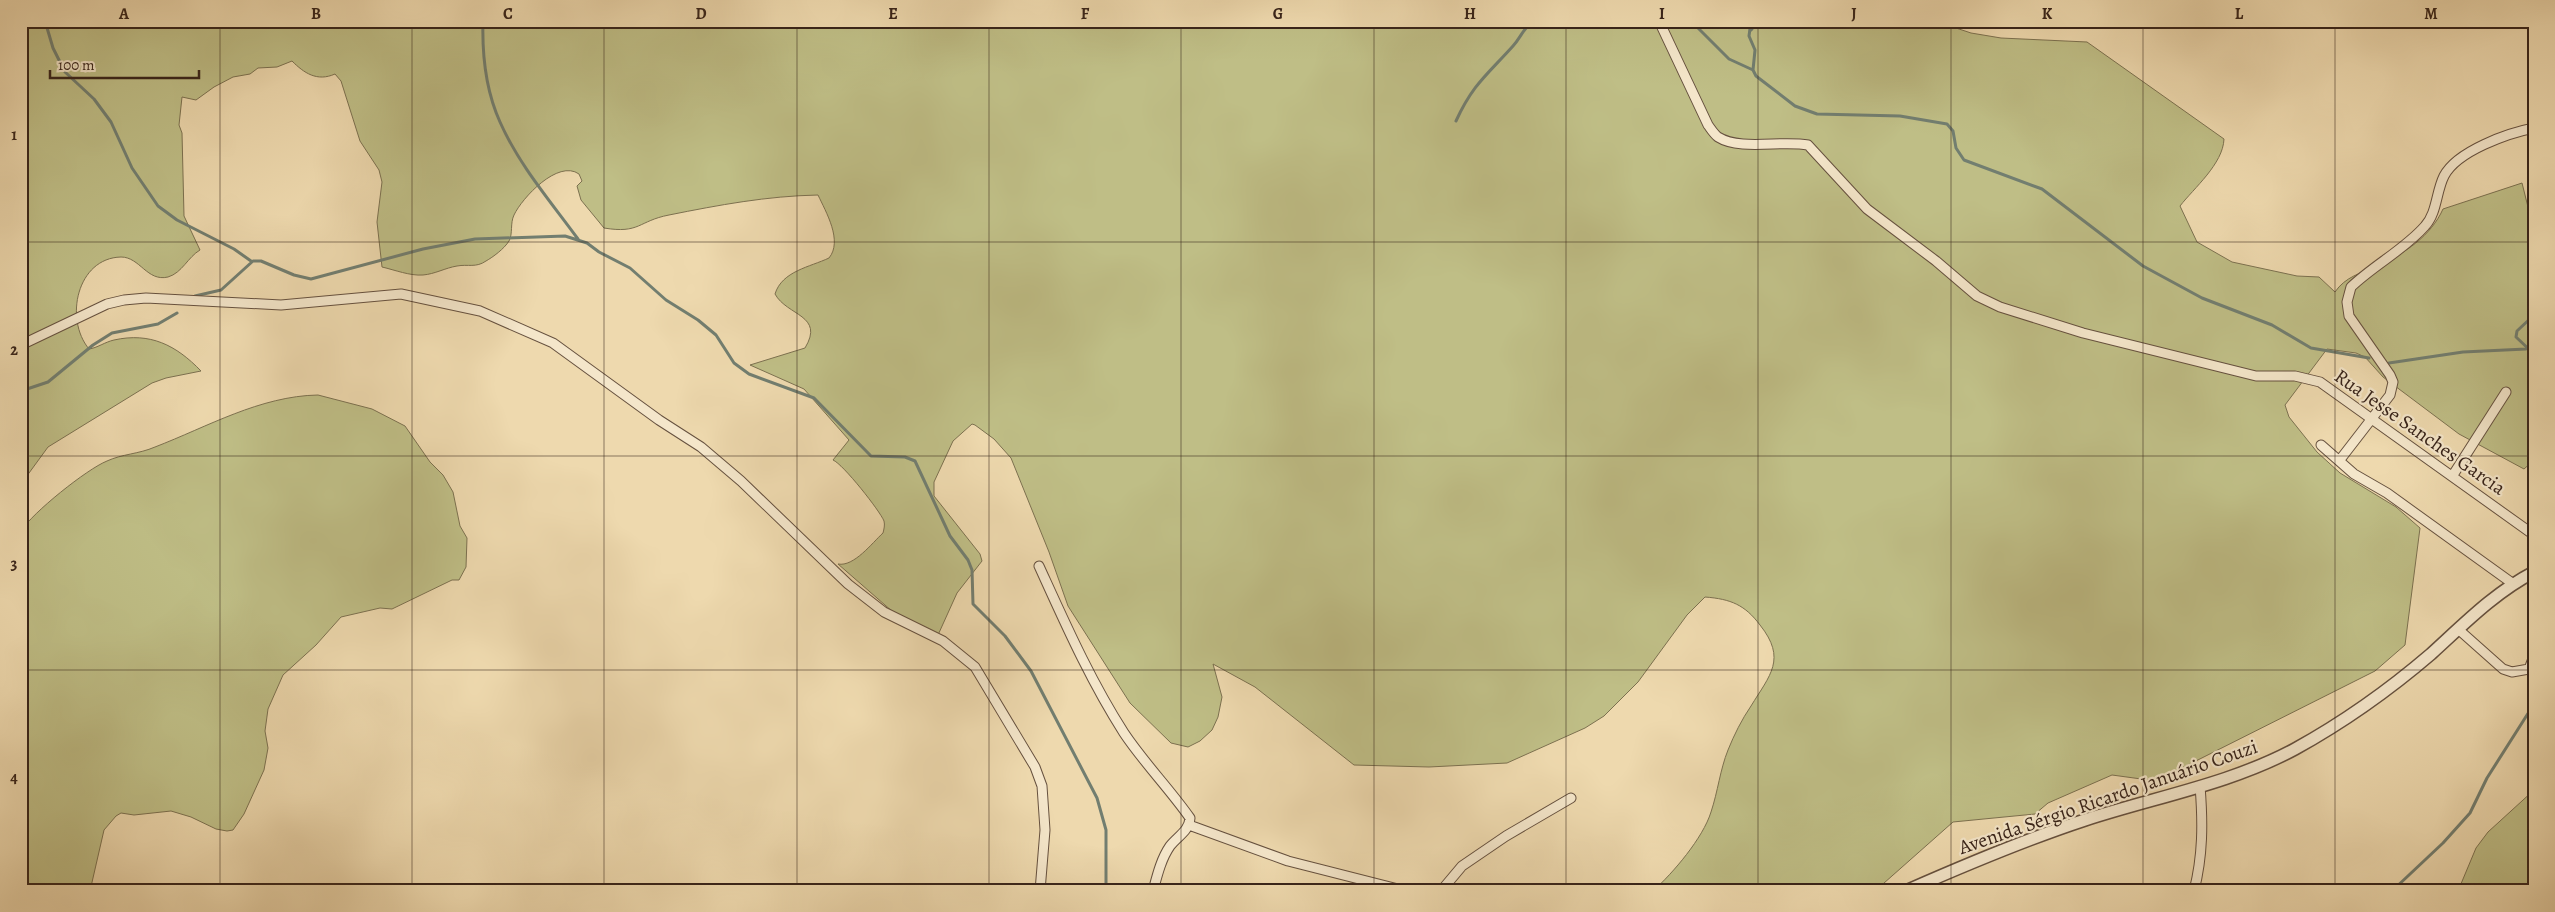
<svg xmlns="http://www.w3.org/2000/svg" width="2555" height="912" viewBox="0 0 2555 912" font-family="Alegreya,serif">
<rect width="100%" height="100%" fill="#eed9ae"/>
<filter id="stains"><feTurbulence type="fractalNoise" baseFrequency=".004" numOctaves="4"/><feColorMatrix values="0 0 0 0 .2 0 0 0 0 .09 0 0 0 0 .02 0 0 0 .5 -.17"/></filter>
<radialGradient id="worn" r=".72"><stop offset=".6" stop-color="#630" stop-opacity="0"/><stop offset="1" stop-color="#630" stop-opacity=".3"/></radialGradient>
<path fill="#bfbe86" stroke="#7c7150" d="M 21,21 L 1935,21 L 1971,33 L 2001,38 L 2087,42 L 2224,139 C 2223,164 2194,188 2180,206 L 2197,242 L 2232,262 L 2297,276 L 2319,277 L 2335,292 C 2345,277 2361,273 2377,266 C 2404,254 2431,236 2443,209 L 2522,183 L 2534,231 L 2534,460 L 2524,469 L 2459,434 L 2383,377 L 2365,357 L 2356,353 L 2327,349 L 2285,405 L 2289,417 L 2317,452 L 2340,473 L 2396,507 L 2420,528 L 2405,645 L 2375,671 L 2156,781 L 2112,775 L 2048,803 L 2035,814 L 1953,822 L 1875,891 L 1653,891 C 1673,873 1703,838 1711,812 C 1718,791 1720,770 1728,750 C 1734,735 1742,719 1751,706 C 1770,675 1787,659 1760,625 C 1745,605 1731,599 1705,597 L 1687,615 L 1638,682 L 1604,716 L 1585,728 L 1507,763 L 1429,767 L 1354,765 L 1255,687 L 1213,664 L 1222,697 L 1218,717 L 1212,730 L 1200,741 L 1188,747 L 1171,743 L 1130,703 L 1068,606 L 1049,552 L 1011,458 L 994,439 L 975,425 L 972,424 L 953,441 L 934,482 L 934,496 L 980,554 L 982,561 L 957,593 L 938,635 L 893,612 L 838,564 C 854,567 872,543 883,533 C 884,529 885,525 884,521 C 880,511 843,464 833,460 L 849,440 L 804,389 L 750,365 L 805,348 C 825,315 787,316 775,294 C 782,271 810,267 829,258 C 843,241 826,212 818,195 C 767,196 719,205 669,215 C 638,221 640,234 604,228 L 581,200 L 577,186 L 582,181 L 579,174 C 558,159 522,198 514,215 C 510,223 513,234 509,241 C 504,249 493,257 486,261 C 476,268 468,264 457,266 C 445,268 435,274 423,275 C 410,276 395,270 382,267 L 377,222 L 382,182 L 379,170 L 360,141 L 341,81 L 335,74 C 317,82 304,73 292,61 L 277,67 L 258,68 L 250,74 L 233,77 L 214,87 L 196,100 L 182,97 L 179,125 L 182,133 L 184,216 L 200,250 C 188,257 182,273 168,277 C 147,282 140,257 121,257 C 77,258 64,319 89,349 C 97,348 105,342 114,340 C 150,332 176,345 201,371 L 166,378 L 152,383 L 48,447 L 21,484 Z
M 318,395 L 372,409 L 405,426 L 430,462 L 443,475 L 453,492 L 460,526 L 467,538 L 466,567 L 459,580 L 452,580 L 392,609 L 380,608 L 341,617 L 316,645 L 283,675 L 268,709 L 265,731 L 268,748 L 264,770 L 244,814 L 233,830 L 227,831 L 216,829 L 191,817 L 171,811 L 134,815 L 121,813 L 116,816 L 104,830 L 90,891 L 21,891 L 21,531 C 32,513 87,469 107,461 C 122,454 139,454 155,447 C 207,427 260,396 318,395 Z
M 2534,790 L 2534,891 L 2458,891 L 2476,848 L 2488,832 Z"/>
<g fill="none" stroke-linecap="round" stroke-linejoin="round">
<path stroke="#727e70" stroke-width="3" d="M 45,21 L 53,48 L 65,72 L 94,99 L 111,122 L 132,168 L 158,206 L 177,220 L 234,249 L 251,261
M 483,21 C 482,55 486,91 500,122 C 519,165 551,202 578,239
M 1691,21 L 1729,59 L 1753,70
M 1751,21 L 1749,36 L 1755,50 L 1753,70 L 1756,76 L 1795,106 L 1817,114 L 1900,116 L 1947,124 L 1953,131 L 1956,148 L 1964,160 L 2042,189 L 2143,266 L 2202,298 L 2272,325 L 2311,348 L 2369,358
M 1751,30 L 1758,21
M 1456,121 C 1473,84 1487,75 1513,46 C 1522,36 1523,27 1536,21
M 195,296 L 221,290 L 253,261 L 261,261 L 294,275 L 311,279 L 423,249 L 475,239 L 565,236 L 587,243 L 599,252 L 630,268 L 666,300 L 698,320 L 716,335 L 734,363 L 749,374 L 814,398 L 871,456 L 905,457 L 915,461 L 950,536 L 968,560 L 972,570 L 973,604 L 1005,636 L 1031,671 L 1097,798 L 1106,830 L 1106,891
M 2534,315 L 2517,331 L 2516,337 L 2534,354
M 2389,363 L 2463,352 L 2526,349
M 21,391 L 48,382 L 93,345 L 112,333 L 158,324 L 177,313
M 2392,891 L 2443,843 L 2470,813 L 2487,778 L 2534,704"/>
<g stroke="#66513f" stroke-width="11">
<path id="minor" d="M 1659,21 L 1708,125 C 1711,129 1714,134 1718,137 C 1740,151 1782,140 1808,145 L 1867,209 L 1936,261 L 1977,296 L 2000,307 L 2083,333 L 2256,376 L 2295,376 L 2320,382 L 2534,535
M 21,345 L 107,304 L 124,300 L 146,298 L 281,305 L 401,294 L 480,311 L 553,343 L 659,420 L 701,447 L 741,481 L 848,584 L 884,612 L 943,641 L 975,667 L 1035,767 L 1042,786 L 1045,830 L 1040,891
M 2321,445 L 2354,474 L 2387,493 L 2512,583
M 2339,461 L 2390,395 L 2393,382 L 2390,375 L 2349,316 L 2347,302 L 2351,287 C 2374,265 2405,249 2425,226 C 2437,213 2436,192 2444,176 C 2457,151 2508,133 2534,128
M 2453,475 L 2506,392
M 1039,566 C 1065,623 1090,680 1124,733 C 1144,763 1169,788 1190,818 C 1189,831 1178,836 1170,846 C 1161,859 1157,876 1153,891
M 2458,629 L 2503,669 L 2512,672 L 2529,669 L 2534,656
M 1189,825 L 1288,861 L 1406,891
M 1441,891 L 1462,866 L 1506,836 L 1571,798
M 2194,891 C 2203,855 2203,823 2200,786"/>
</g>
<g stroke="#66513f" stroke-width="14">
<path id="tertiary" d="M 1906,891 C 1965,865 2024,840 2085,820 C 2155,797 2230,784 2295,749 C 2344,722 2389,690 2431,654 C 2464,624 2494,593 2534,572"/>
</g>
<use href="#minor" stroke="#f4e6ca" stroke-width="9"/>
<use href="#tertiary" stroke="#f4e6ca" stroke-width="11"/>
</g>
<path fill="none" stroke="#38241a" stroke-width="1" stroke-opacity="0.55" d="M 220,21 L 220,891M 412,21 L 412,891M 604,21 L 604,891M 797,21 L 797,891M 989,21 L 989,891M 1181,21 L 1181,891M 1374,21 L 1374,891M 1566,21 L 1566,891M 1758,21 L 1758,891M 1951,21 L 1951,891M 2143,21 L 2143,891M 2335,21 L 2335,891M 21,242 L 2534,242M 21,456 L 2534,456M 21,670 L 2534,670"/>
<g text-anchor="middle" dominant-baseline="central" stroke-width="4.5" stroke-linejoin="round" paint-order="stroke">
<g font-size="20" fill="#38241a" stroke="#f4e6ca">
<text transform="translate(2420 432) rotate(35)">Rua Jesse Sanches Garcia</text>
<text transform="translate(2108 797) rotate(-19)">Avenida Sérgio Ricardo Januário Couzi</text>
</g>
</g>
<rect width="2555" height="912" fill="none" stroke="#eed9ae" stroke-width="55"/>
<path d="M50 70v8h149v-8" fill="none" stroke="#38241a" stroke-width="2.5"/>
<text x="58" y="70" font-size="15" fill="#38241a" stroke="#f4e6ca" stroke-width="4" paint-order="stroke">100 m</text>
<rect x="28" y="28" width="2500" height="856" fill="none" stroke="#38241a" stroke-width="2"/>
<g font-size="16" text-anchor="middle" font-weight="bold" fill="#38241a">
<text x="124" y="19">A</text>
<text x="316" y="19">B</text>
<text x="508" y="19">C</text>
<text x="701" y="19">D</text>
<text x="893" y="19">E</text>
<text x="1085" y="19">F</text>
<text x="1278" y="19">G</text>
<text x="1470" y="19">H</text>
<text x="1662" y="19">I</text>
<text x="1854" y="19">J</text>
<text x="2047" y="19">K</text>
<text x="2239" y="19">L</text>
<text x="2431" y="19">M</text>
<text x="14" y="140">1</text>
<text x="14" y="355">2</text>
<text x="14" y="569">3</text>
<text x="14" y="783">4</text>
</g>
<rect width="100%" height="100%" filter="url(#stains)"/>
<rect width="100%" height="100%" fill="url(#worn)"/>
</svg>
